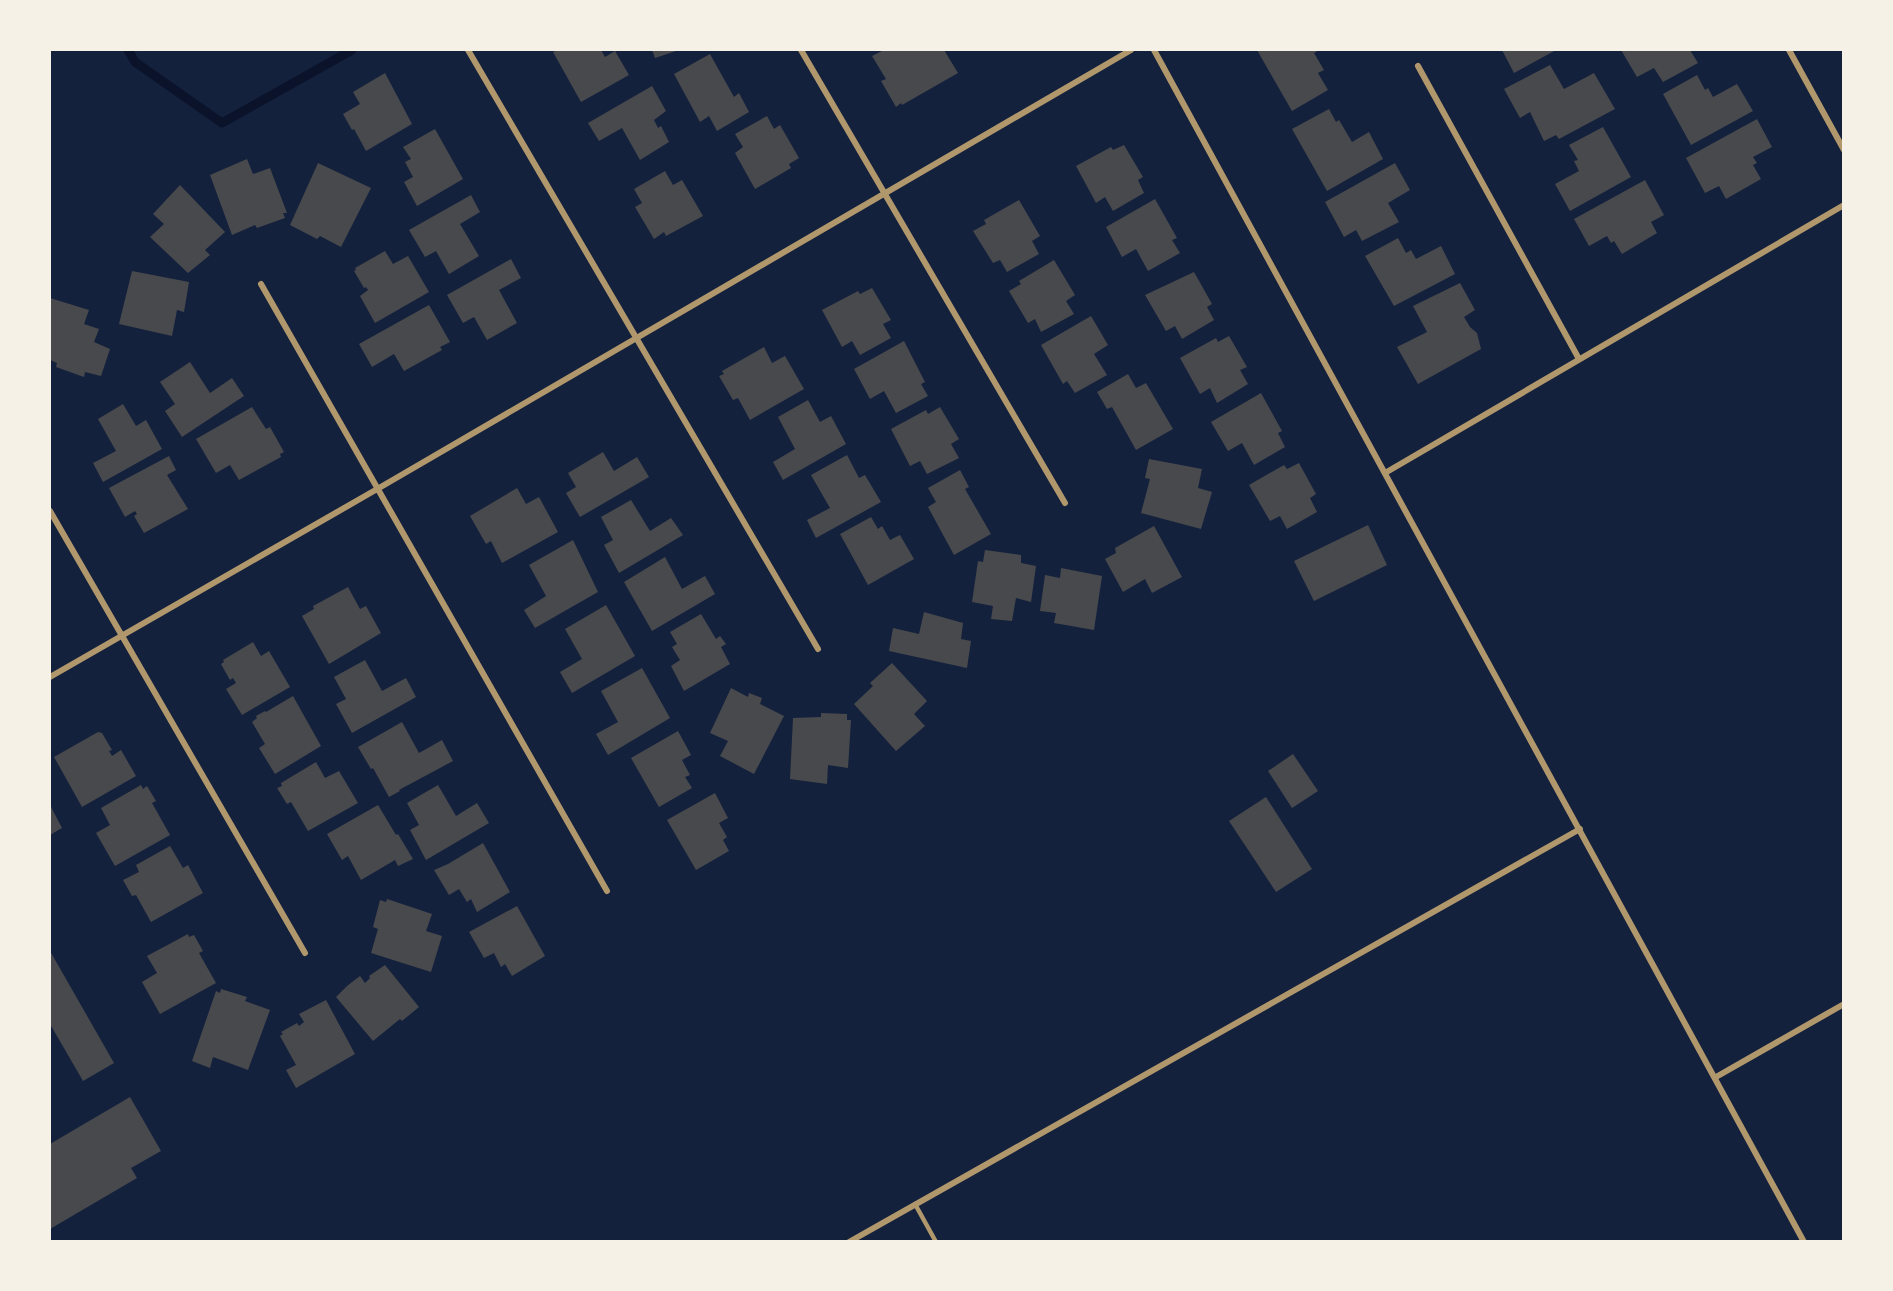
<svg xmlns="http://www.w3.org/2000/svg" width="1893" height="1291" viewBox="0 0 1893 1291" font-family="Raleway,sans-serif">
<rect width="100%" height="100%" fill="#14213d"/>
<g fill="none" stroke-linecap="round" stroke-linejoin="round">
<path stroke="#0b132b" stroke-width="9" d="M 128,50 L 135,62 L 222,123 L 352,50"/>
</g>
<path fill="#48494c" d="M 558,50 L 601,50 L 605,57 L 615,51 L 629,75 L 581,102 L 553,52 Z
M 652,50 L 679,50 L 655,58 Z
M 884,50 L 944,50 L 958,73 L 902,105 L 901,103 L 896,107 L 881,81 L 886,79 L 872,56 Z
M 1257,50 L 1319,50 L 1314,53 L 1324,70 L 1318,73 L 1328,90 L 1292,111 Z
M 1502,50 L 1556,50 L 1514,73 Z
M 1621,50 L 1690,50 L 1698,63 L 1663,82 L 1654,68 L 1637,77 Z
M 710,54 L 734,97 L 739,93 L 749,112 L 717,131 L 709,116 L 700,122 L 674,74 Z
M 1550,65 L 1564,89 L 1594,73 L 1615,109 L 1559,139 L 1556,135 L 1544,141 L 1530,112 L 1520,118 L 1504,89 Z
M 385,73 L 412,124 L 366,151 L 354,129 L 352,130 L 343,114 L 360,104 L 353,92 Z
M 1697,75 L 1705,90 L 1708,88 L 1713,97 L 1737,84 L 1753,111 L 1691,145 L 1663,94 Z
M 652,86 L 666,111 L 654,120 L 658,128 L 661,126 L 669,142 L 640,160 L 622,128 L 599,141 L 588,123 Z
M 1329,109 L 1336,122 L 1339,120 L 1352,142 L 1369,132 L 1383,159 L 1327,191 L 1292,129 Z
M 767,116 L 774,129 L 780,125 L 799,158 L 789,164 L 791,168 L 755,189 L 735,153 L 743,147 L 735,134 Z
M 1757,119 L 1772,147 L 1753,157 L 1757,163 L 1753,165 L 1761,179 L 1726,199 L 1719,186 L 1705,193 L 1686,158 Z
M 1603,127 L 1631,177 L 1570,211 L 1555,184 L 1579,171 L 1574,161 L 1578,160 L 1569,145 Z
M 435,129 L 463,179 L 417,206 L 404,182 L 413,177 L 405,162 L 411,159 L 403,147 Z
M 1124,145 L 1143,177 L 1138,180 L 1144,193 L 1113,211 L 1105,197 L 1096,203 L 1076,166 L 1111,147 L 1113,150 Z
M 247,159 L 253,174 L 270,168 L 287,213 L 283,213 L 285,218 L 257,228 L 255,225 L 232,235 L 210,175 Z
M 318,163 L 371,188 L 341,247 L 320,236 L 317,239 L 290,225 Z
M 1395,163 L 1410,190 L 1388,203 L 1399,222 L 1362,241 L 1356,230 L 1344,237 L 1325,202 Z
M 665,171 L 673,185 L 682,180 L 703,216 L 666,236 L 664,232 L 654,239 L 635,207 L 642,203 L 634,189 Z
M 1645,180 L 1664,215 L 1651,222 L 1657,233 L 1622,254 L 1614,241 L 1611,243 L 1607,236 L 1589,246 L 1574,219 Z
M 180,185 L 225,232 L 205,250 L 210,255 L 188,273 L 150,237 L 164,224 L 153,214 Z
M 471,195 L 480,212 L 460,224 L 479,256 L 449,274 L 436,251 L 425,257 L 409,230 Z
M 1155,199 L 1177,238 L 1172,240 L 1180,253 L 1148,271 L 1136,249 L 1122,257 L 1106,227 Z
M 1019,200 L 1040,236 L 1032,241 L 1039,254 L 1007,272 L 1000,260 L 993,263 L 973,231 L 986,224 L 984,220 Z
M 1398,238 L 1406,253 L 1411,250 L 1416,259 L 1441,246 L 1455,274 L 1394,306 L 1365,256 Z
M 385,251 L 393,264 L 408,256 L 429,292 L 375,323 L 360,296 L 368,290 L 366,287 L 364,288 L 354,271 L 356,270 L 355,268 Z
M 511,259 L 521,278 L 499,290 L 517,323 L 487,340 L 474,317 L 463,323 L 447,295 Z
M 1054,260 L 1075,295 L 1066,301 L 1074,314 L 1041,332 L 1035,319 L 1028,323 L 1009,291 L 1021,284 L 1019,281 Z
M 132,271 L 189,282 L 184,312 L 177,310 L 172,336 L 119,324 Z
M 1194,272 L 1212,304 L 1207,307 L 1214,320 L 1182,339 L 1175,326 L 1166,331 L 1145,295 Z
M 1460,283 L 1475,310 L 1464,317 L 1470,327 L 1477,333 L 1481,349 L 1418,384 L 1397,347 L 1427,332 L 1413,306 Z
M 872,288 L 891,320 L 883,324 L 891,338 L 860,355 L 852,341 L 842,347 L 822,310 L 858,291 L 860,294 Z
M 50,298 L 89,310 L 84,324 L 99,329 L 94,342 L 110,349 L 101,376 L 85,372 L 84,377 L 56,367 L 57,363 L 50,360 Z
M 429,305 L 450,342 L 440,347 L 442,350 L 404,371 L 394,354 L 372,367 L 359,344 Z
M 1091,316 L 1108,345 L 1094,354 L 1107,375 L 1075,393 L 1067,381 L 1063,384 L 1041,345 Z
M 1229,336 L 1247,367 L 1240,370 L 1248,384 L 1217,403 L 1210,388 L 1200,394 L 1180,358 L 1216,338 L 1218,342 Z
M 904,341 L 925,382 L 921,384 L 928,396 L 896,413 L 884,391 L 870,399 L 854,369 Z
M 764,347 L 772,363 L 785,356 L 804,389 L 750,420 L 738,398 L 733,400 L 719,376 L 724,374 L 722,371 Z
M 190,362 L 210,393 L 232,378 L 244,396 L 182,437 L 165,411 L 175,404 L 160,382 Z
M 1128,374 L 1136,388 L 1146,383 L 1173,429 L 1136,450 L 1112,407 L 1107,409 L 1097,392 Z
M 1261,393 L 1282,431 L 1278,433 L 1285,447 L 1254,465 L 1242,443 L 1228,451 L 1211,422 Z
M 808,400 L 820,422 L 831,416 L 846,444 L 783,480 L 773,462 L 795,449 L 778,417 Z
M 123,404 L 136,426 L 146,420 L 162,449 L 103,482 L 93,463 L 116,451 L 98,419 Z
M 252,407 L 266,429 L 270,427 L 284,452 L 280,454 L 281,457 L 239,480 L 230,465 L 216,473 L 196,439 Z
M 940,407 L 959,439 L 951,444 L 959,458 L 927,474 L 920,461 L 910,466 L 891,429 L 926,410 L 928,414 Z
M 603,452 L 614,471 L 637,457 L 649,477 L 580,517 L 566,493 L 576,487 L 568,473 Z
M 847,455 L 859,478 L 865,475 L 881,502 L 816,538 L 807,520 L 830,508 L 811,475 Z
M 169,456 L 176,470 L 167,475 L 188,509 L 144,533 L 134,516 L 137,514 L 135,511 L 125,517 L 109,488 Z
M 1149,459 L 1202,469 L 1198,488 L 1212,492 L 1201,529 L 1141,513 L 1150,479 L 1145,478 Z
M 1299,463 L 1316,494 L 1310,498 L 1317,512 L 1287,529 L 1280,516 L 1270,521 L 1249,485 L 1284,465 L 1287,469 Z
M 960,470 L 969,487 L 965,489 L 991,534 L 954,555 L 928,507 L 936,502 L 928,488 Z
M 517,488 L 526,504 L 539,497 L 558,532 L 502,563 L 491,541 L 486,544 L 470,516 Z
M 631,500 L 650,531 L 671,518 L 683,535 L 619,573 L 604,545 L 613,540 L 601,517 Z
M 871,517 L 878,529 L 882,526 L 890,540 L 900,535 L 914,559 L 868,585 L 840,534 Z
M 1368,525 L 1387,565 L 1314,601 L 1294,561 Z
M 1154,526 L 1182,577 L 1152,593 L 1145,579 L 1123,592 L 1105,559 L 1116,553 L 1115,548 Z
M 573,540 L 598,592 L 535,628 L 524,610 L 546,596 L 529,565 Z
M 985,550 L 1021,555 L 1021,563 L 1036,566 L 1031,602 L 1016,598 L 1012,621 L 991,619 L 993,606 L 972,602 L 978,561 L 983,562 Z
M 665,557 L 682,589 L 705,576 L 715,594 L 652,631 L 624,582 Z
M 1061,568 L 1102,576 L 1094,630 L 1054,623 L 1056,613 L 1040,611 L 1045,575 L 1060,578 Z
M 348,587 L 360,609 L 366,606 L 381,633 L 329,664 L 302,616 L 314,609 L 313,606 Z
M 606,605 L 635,656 L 572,693 L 560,672 L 582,659 L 565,629 Z
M 924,612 L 963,623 L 961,639 L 971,641 L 967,668 L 889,651 L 893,628 L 919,634 Z
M 701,614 L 716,639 L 720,636 L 726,644 L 721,647 L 730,664 L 684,691 L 671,666 L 680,660 L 672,647 L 677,644 L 670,632 Z
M 253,642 L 261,656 L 269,651 L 290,687 L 242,715 L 226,689 L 236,683 L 233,678 L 230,680 L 221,664 L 224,662 L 223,660 Z
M 365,660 L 382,691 L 406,678 L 416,697 L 352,733 L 336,704 L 346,699 L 334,677 Z
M 892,663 L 927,701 L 914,714 L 925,726 L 896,751 L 854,704 L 873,686 L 870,683 Z
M 642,668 L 670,718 L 608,755 L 596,734 L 618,722 L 601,691 Z
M 731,688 L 748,697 L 749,693 L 762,698 L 760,704 L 784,716 L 754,774 L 720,756 L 728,741 L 710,733 Z
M 293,696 L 321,746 L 275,774 L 259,748 L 265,744 L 252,722 L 257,718 L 256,716 L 265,711 L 266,712 Z
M 821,713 L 847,714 L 847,720 L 851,720 L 848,768 L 828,765 L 827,784 L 790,779 L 793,718 L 821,717 Z
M 402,722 L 419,753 L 442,740 L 453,761 L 399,790 L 400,791 L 389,797 L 373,768 L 371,769 L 358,747 Z
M 678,731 L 691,755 L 682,760 L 690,775 L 685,777 L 692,788 L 659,807 L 631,758 Z
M 98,732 L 102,733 L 112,750 L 109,751 L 112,756 L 121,750 L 136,776 L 82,807 L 54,757 Z
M 1293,754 L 1318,791 L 1292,808 L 1268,771 Z
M 316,762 L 325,778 L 339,771 L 358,803 L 308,831 L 291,802 L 287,804 L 277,788 L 282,786 L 281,783 Z
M 141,785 L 143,789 L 147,786 L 156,801 L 152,803 L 170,835 L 115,866 L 96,833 L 110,825 L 101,808 Z
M 438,785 L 456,816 L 477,803 L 489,823 L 426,860 L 410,830 L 419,825 L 407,803 Z
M 715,793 L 728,818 L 719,823 L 727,837 L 723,840 L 729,851 L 696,870 L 667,820 Z
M 1266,797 L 1312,869 L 1276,892 L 1229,821 Z
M 50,805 L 62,828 L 50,835 Z
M 378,805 L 396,835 L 398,834 L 413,859 L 398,866 L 395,860 L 361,880 L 348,856 L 342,860 L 327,834 Z
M 483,843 L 510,892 L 477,912 L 471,899 L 467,902 L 459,889 L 449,895 L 434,870 L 448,864 Z
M 170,846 L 183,868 L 188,865 L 203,893 L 151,922 L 136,895 L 132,896 L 123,880 L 139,872 L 136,865 Z
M 387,899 L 432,914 L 426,931 L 442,936 L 431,972 L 371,953 L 378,929 L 373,927 L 380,900 L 386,902 Z
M 517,906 L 545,956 L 512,976 L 505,964 L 501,967 L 494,953 L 484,958 L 469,932 Z
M 188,934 L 189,937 L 194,935 L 203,951 L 199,953 L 216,983 L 160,1014 L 142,982 L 157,973 L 147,956 Z
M 50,951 L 114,1063 L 83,1081 L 50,1024 Z
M 385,965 L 419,1007 L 402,1021 L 400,1019 L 373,1041 L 336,997 L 347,986 L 360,976 L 365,983 L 370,978 L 369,976 Z
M 221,989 L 247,997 L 245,1001 L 270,1010 L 248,1070 L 213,1057 L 210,1068 L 192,1061 L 216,991 L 220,993 Z
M 326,1000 L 355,1054 L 296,1088 L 286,1070 L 296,1065 L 280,1036 L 283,1034 L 281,1032 L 297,1023 L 299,1026 L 304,1022 L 299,1014 Z
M 130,1097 L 161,1151 L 131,1168 L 137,1178 L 50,1229 L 50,1144 Z"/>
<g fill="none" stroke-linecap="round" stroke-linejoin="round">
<path stroke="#b1986c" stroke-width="4.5" d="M 915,1204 L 936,1242"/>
<path stroke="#b1986c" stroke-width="6" d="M 468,50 L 818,649
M 801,50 L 1065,503
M 1154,50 L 1804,1242
M 1789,50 L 1844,150
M 1418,66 L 1579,359
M 261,284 L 607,891
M 1385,473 L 1844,205
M 50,511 L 305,953
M 50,677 L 379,488 L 1131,50
M 1716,1077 L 1844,1004
M 849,1242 L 1580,829"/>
</g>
<rect width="1893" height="1291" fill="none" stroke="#f6f1e7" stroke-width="102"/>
</svg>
